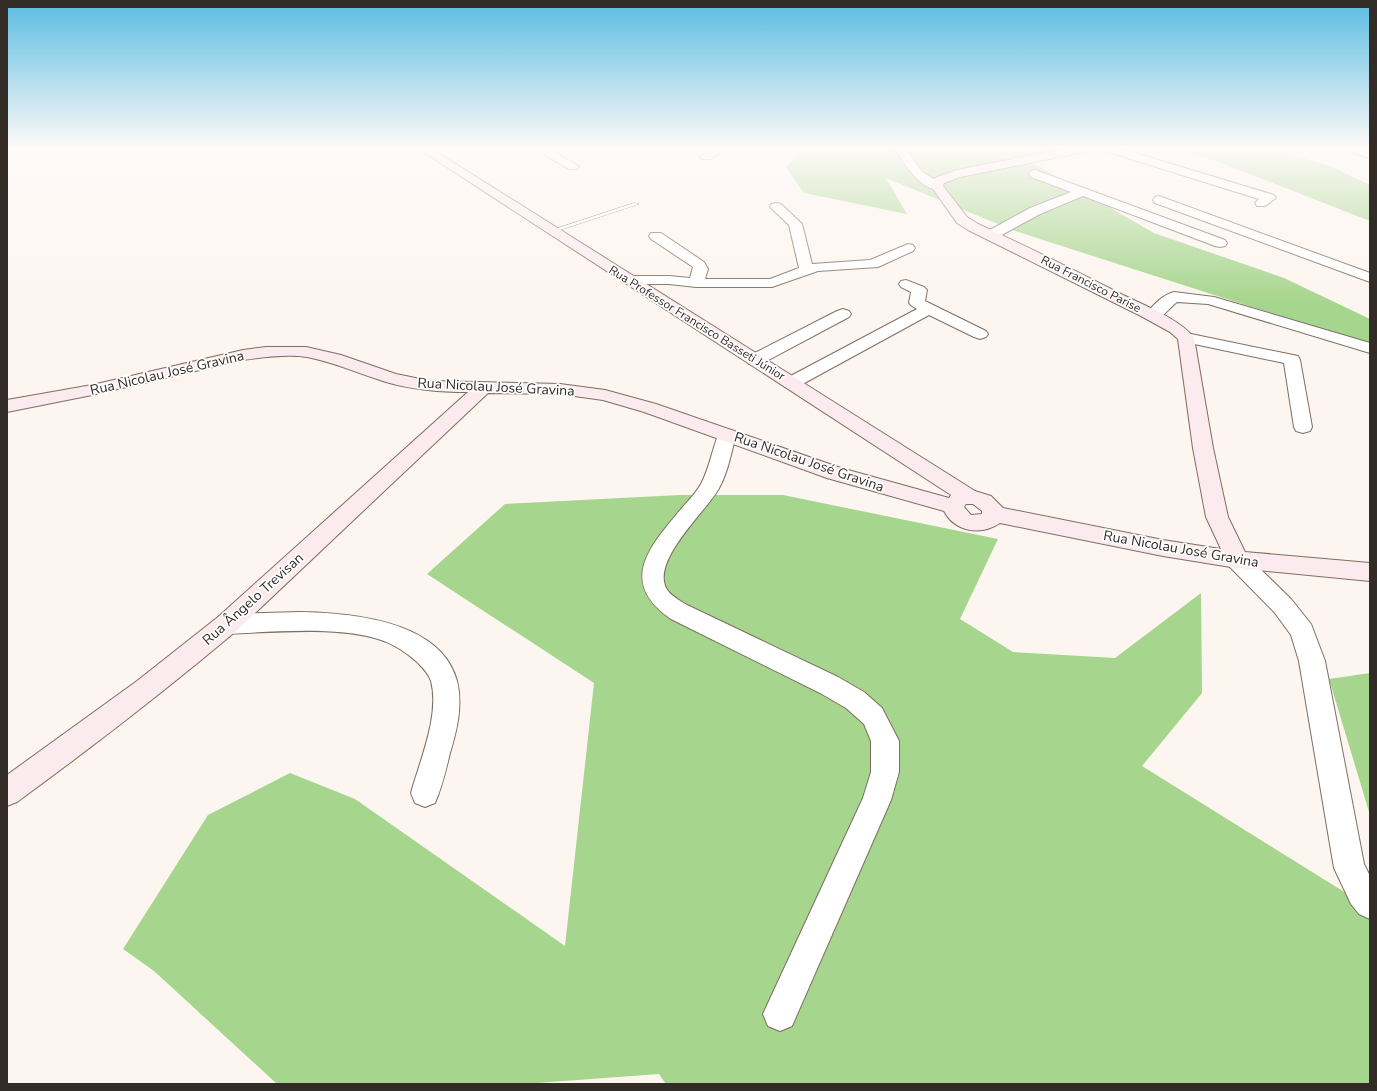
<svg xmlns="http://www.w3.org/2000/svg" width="1377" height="1091" viewBox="0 0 1377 1091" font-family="'Nunito Sans',sans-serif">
<rect width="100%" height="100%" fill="#fdf5ef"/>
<path fill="#a6d58d" d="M 803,149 L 1059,149 L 1024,158 L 1154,233 L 1284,278 L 1370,319 L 1370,345 L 1015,231 L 886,178 L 907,214 L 804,193 L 786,167 Z
M 1175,149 L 1273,149 L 1330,166 L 1370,185 L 1370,221 L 1221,163 Z
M 680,495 L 783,495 L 998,539 L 960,619 L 1013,652 L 1115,658 L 1201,593 L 1202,693 L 1142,766 L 1370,908 L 1370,1084 L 666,1084 L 659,1074 L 523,1084 L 277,1084 L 154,971 L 123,949 L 208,815 L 290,773 L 355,799 L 565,946 L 594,683 L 427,574 L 505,504 Z
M 1370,673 L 1370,815 L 1329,679 Z"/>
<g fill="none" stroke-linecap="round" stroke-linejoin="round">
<g stroke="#7f6e61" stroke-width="1">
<path id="lane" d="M 634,203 L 639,204 L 554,232 L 549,231 Z"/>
</g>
<g stroke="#7f6e61" stroke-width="2">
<path id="street" d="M 535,149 L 549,149 L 577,165 L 579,167 L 577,169 L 569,169 Z
M 712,149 L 727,149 L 710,159 L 702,159 L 700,157 Z
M 895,149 L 906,149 L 922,172 L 941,183 L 943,186 L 941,189 C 922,193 904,163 895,149 Z
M 1104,149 L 1122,149 L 1274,195 L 1276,198 L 1265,206 L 1257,206 L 1255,203 L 1259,199 L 1105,151 Z
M 1346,149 L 1364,149 L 1370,151 L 1370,158 L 1347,151 Z
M 1035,170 L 1225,240 L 1227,243 L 1225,246 L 1220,247 L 1215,246 L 1083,196 L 1040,214 L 996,238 L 986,238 L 984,235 L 986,232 L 1030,208 L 1071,192 L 1031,177 L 1029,174 L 1031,171 Z
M 1159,196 L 1370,273 L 1370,282 L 1155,203 L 1153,200 L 1155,197 Z
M 776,203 L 781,204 L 802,224 L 812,264 L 870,260 L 908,244 L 913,245 L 915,248 L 913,251 L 878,267 L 818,271 L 772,287 L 696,287 L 669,284 L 629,284 L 624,283 L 622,280 L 624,277 L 629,276 L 669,276 L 690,278 L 693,267 L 651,239 L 649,236 L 651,233 L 661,233 L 704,262 L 708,269 L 705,279 L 770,279 L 799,268 L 789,225 L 770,207 L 771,204 Z
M 906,280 L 924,287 L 927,290 L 925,301 L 986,331 L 988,334 L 986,337 L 980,339 L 974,337 L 929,315 L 797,387 L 791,388 L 785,387 L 782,383 L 785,379 L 917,309 L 912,306 L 909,303 L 911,292 L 901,287 L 899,284 L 901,281 Z
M 1174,292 L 1214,297 L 1370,343 L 1370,353 L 1208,304 L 1177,302 C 1168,309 1160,323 1147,319 L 1145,316 C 1152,306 1162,295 1174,292 Z
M 843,309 L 849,311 L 851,314 L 849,317 L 761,364 L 755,365 L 749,364 L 747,360 L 749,356 L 837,311 Z
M 1186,333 L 1298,356 L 1300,360 L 1312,427 L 1310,431 L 1303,433 L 1296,431 L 1294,427 L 1284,363 L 1180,341 L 1178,338 L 1180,335 Z
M 727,429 L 734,431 L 736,435 C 731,453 728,473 718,490 C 705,512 652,560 666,588 C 670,596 681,601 687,605 L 838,677 L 864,692 L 882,708 L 899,741 L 899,772 L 891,800 L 792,1026 L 780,1031 L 768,1026 L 763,1014 L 863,798 L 871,772 L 871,741 L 864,724 L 846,708 L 820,693 L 671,619 C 617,582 650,546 682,508 C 688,501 696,493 701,484 C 709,469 712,451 718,435 L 720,431 Z
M 1237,552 L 1245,554 L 1291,599 L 1311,624 L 1325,661 L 1364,864 L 1370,876 L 1370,919 L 1359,914 L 1351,904 L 1334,868 L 1299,661 L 1291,635 L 1275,613 L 1229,566 L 1226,560 L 1229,554 Z
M 300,612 C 351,613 441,620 457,681 C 463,705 457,730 450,753 C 446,770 442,787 435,803 L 425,807 L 415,803 L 411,793 C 420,760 440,715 431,681 C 429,674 422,667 417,662 C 406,652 392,643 378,639 C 336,626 271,632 227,634 L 218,631 L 215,624 L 218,617 L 227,614 Z"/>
</g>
<g stroke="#7f6e61" stroke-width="2">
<path id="secondary" d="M 419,149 L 432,149 L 975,491 L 991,496 L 1003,508 L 1163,540 L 1221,549 L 1206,517 L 1193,448 L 1178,339 L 1170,332 L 1141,316 L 968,230 L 957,223 L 931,186 L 935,178 L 957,170 L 1064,149 L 1089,149 L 1084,152 L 960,177 L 944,183 L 943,186 L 967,217 L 978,224 C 1026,246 1074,270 1121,294 C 1141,304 1182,320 1194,338 L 1213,448 L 1228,517 L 1245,552 L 1370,563 L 1370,581 L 1237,568 L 1163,556 L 1000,523 C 981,536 955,532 944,511 L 827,478 L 644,412 L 603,400 L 560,394 L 488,393 L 236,631 C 165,691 92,747 17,802 L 7,806 L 7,775 L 137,681 L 218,617 L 468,392 C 440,392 413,390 386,382 C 360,374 334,362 307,357 C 287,354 263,357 243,360 L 92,395 L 7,412 L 7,400 L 92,385 L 243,350 L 266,347 L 306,347 L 341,355 L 396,374 L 430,381 L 560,384 L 605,390 L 656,404 L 841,468 L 949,498 L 951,495 ZM 966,504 L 973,504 L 982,511 L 982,514 L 971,515 L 964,507 Z"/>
</g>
<use href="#lane" fill="#fff" fill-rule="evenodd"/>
<use href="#street" fill="#fff" fill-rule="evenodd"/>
<use href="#secondary" fill="#fbebee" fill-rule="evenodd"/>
</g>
<linearGradient id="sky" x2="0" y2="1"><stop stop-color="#5abce2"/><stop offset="0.49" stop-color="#fefaf8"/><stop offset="1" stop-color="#fefaf8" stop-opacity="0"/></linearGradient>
<rect width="1377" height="302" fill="url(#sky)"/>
<g text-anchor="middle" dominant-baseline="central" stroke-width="3.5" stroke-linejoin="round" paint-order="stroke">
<g font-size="12" fill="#322b26" stroke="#fff">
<text transform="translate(1091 284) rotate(27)">Rua Francisco Parise</text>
<text transform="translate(697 323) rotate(32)">Rua Professor Francisco Basseti Júnior</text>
</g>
<g font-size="14" fill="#322b26" stroke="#fff">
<text transform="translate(167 373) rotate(-13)">Rua Nicolau José Gravina</text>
<text transform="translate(496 387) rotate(3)">Rua Nicolau José Gravina</text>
<text transform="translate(809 462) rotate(19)">Rua Nicolau José Gravina</text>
<text transform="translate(1181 549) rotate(10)">Rua Nicolau José Gravina</text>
<text transform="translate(253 599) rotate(-42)">Rua Ângelo Trevisan</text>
</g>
</g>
<rect width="1377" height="1091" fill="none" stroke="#322b26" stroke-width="16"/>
</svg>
